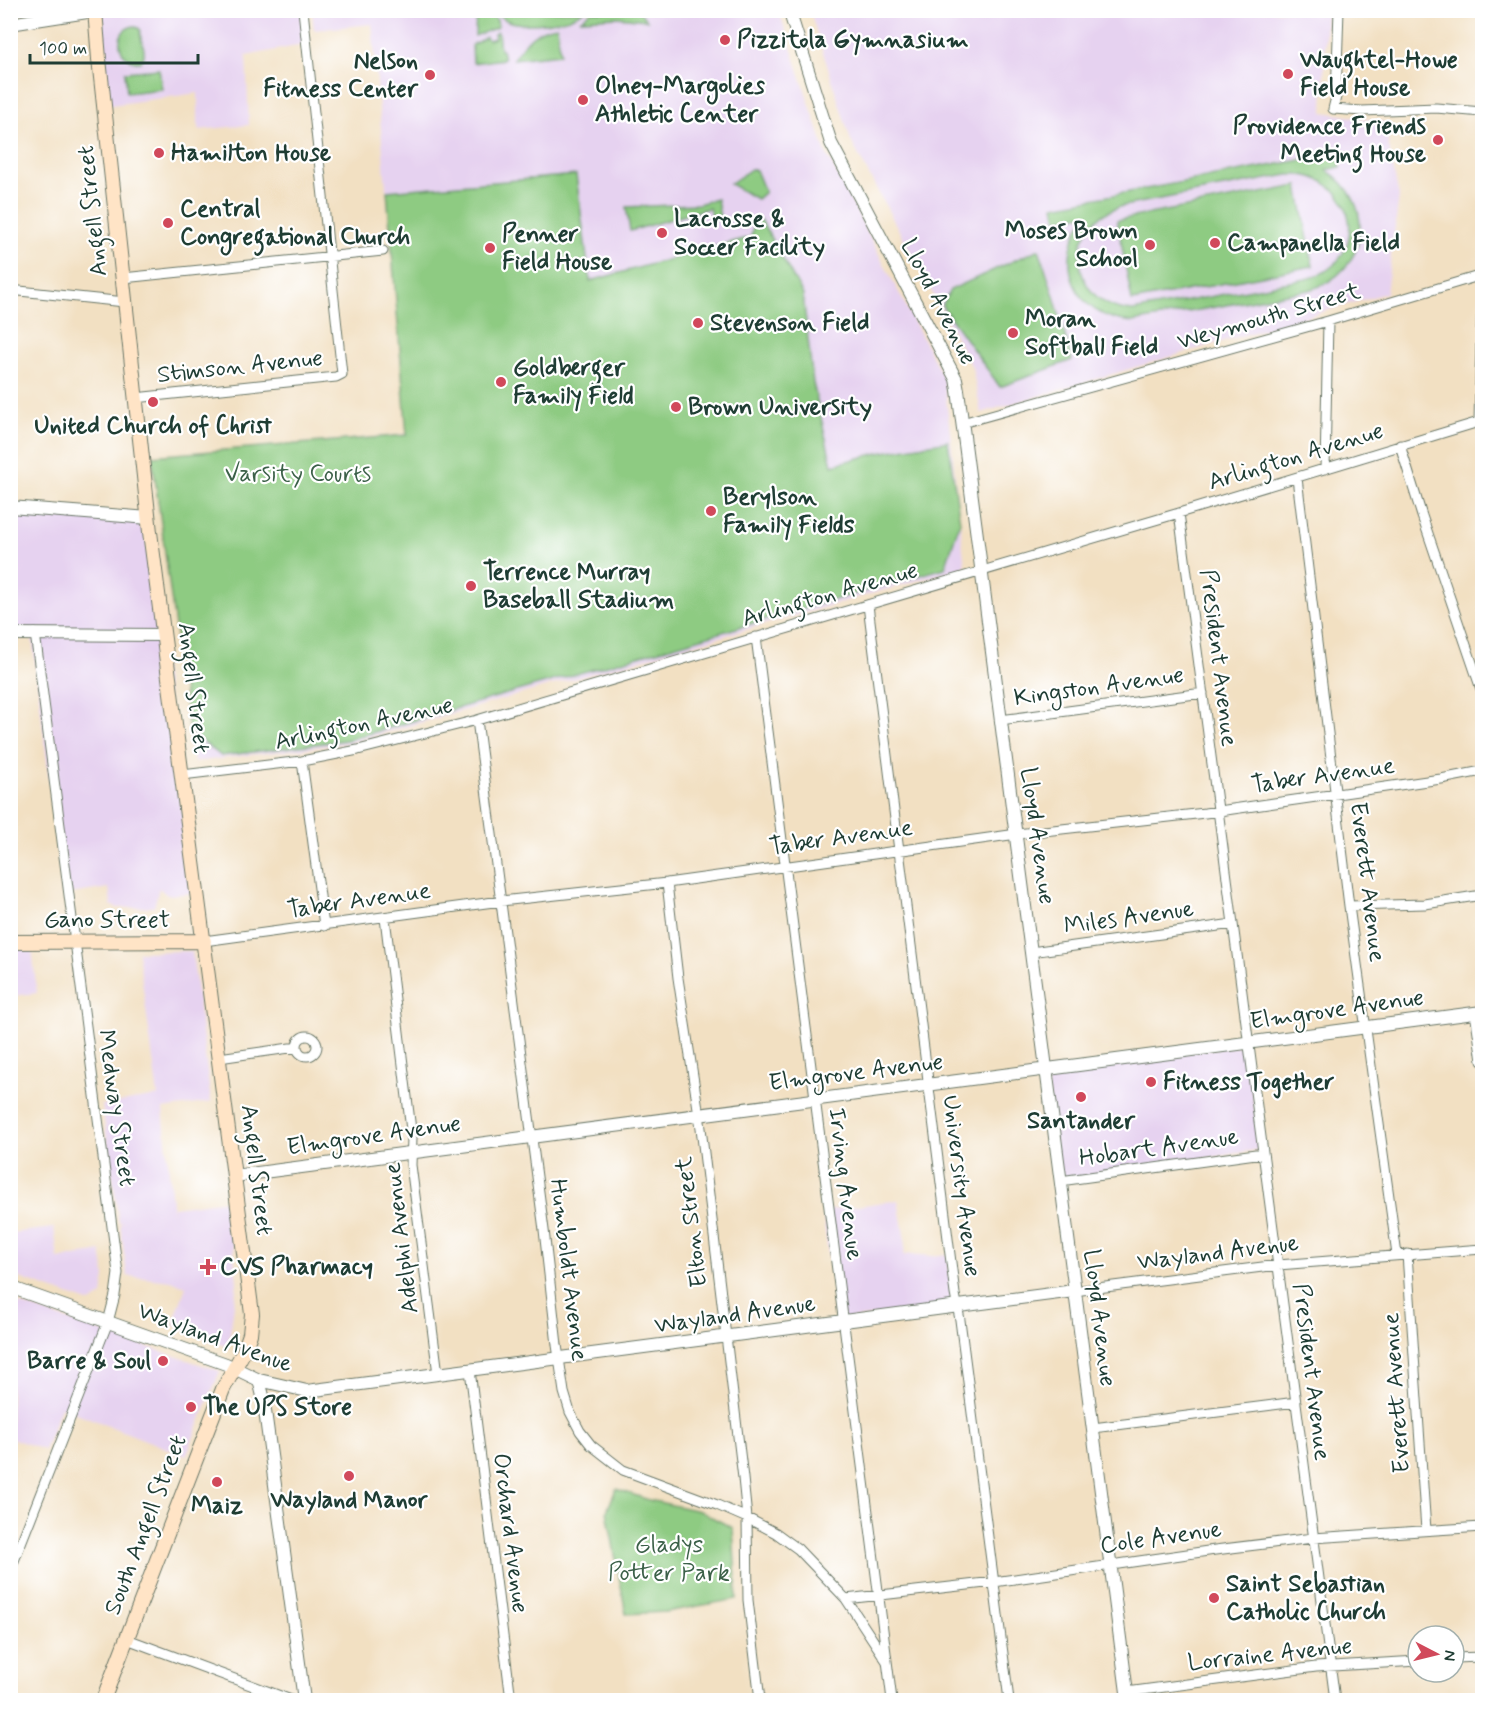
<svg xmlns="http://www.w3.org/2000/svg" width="1493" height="1711" viewBox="0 0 1493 1711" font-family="Mynerve,sans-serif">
<rect width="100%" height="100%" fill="#fff"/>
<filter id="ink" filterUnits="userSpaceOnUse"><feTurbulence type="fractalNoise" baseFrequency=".0167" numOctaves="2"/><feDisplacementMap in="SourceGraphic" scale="12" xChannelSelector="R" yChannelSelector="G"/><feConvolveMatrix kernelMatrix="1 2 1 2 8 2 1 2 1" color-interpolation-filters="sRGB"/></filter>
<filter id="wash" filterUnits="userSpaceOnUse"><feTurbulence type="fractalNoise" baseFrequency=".008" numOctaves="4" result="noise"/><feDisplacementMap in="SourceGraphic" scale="24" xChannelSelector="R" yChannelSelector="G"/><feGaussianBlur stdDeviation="1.35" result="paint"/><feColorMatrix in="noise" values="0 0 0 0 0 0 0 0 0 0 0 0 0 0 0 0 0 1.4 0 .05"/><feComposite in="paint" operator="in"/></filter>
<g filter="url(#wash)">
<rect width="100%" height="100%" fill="#f2e0c2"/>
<path fill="#e6d2f0" d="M 95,11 L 303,11 L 306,44 L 246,56 L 249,125 L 198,130 L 198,93 L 104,106 Z
M 312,11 L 779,11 L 825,151 L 944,379 L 965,567 L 349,743 L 194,762 L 152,456 L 407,434 L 372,24 L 314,30 Z
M 810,11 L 1326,11 L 1323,112 L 1384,122 L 1399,197 L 1386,293 L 981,413 L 972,367 L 851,141 Z
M 11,507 L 144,519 L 193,893 L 167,895 L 159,888 L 154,907 L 118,908 L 111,905 L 109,888 L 63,895 L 32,636 L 11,635 Z
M 11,949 L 32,949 L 37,993 L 11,996 Z
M 192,951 L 211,1102 L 163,1109 L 173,1214 L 173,1207 L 228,1200 L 237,1282 L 229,1342 L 224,1346 L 173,1325 L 186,1286 L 171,1281 L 127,1276 L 120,1223 L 125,1222 L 119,1222 L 102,1105 L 158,1096 L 138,952 Z
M 1245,1045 L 1261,1149 L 1058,1183 L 1046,1070 Z
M 898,1200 L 905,1240 L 904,1256 L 909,1254 L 932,1256 L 947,1254 L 955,1307 L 838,1320 L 823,1216 L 824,1211 Z
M 54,1228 L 58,1259 L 101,1251 L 105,1276 L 102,1295 L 91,1303 L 11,1275 L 11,1233 Z
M 11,1301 L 220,1371 L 186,1456 L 61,1407 L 44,1450 L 11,1438 Z"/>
<path fill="#8ecb82" stroke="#56845b" stroke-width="1.5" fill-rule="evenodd" d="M 638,10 L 647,20 L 617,17 L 581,19 L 591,11 Z
M 476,11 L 486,11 L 497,20 L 498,27 L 475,36 Z
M 493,11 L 584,11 C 568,22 527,28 508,21 C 501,18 498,15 493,11 Z
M 134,26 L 140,29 C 139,41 150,53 140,62 C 118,63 111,30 134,26 Z
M 557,26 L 560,54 L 513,59 C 525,42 536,28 557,26 Z
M 498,32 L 500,50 L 502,50 L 504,59 L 473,63 L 472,45 L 486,37 L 488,40 L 495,38 L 494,34 Z
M 159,69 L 162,89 L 127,93 L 125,72 Z
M 1338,153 L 1341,167 L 1326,170 C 1378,202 1369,273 1309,290 L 1133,322 C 1072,318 1052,260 1087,214 L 1057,220 L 1054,206 ZM 1288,175 C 1358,169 1374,263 1306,279 L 1133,311 C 1068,307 1060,222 1123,206 Z
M 751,169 L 756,170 L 765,192 L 757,199 L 730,184 Z
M 576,175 L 590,281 L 751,237 L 754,222 L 761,220 L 803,295 L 813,383 L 832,465 L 878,453 L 948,441 L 960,522 L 945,568 L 347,740 L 221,756 L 189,731 L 152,456 L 407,435 L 387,191 Z
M 1298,186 L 1313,266 L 1132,301 L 1117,220 Z
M 717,199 L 720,218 L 712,220 L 709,208 L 630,231 L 626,207 L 698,204 Z
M 1039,249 L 1054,296 L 1072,360 L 1000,387 L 942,306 L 950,290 Z
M 616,1489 L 649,1500 L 700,1511 L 733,1528 L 737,1599 L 666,1612 L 626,1614 L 607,1511 Z"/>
</g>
<g filter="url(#ink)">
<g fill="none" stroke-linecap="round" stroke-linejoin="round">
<g stroke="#697666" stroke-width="11">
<path id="minor" d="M 1339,10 L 1336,97 L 1333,109 L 1362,111 L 1436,108 L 1482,112
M 123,278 L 383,251
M 10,290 L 125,302
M 135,398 L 336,377 L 342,374 L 303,10
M 1479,422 L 1482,292
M 962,423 L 1328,321 L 1482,275
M 1400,445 L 1422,516 L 1482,692
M 1325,469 L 1328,321
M 1297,478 L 1349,906 L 1397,1255
M 1179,513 L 1335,1700
M 868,605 L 955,1294 L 960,1320 L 1009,1700
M 756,637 L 892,1700
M 477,720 L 544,1230 L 557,1345 L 564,1392 L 570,1412 L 580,1431 L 591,1445 L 623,1470 L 717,1505 L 747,1518 L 776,1533 L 798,1549 L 846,1599 L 886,1660
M 1000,720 L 1203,693
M 302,761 L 324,926
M 182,775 L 302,761 L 358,750 L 477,720 L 1179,513 L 1482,421
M 667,883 L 678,978 L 701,1128 L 743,1478 L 747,1518 L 748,1600 L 760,1700
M 1349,906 L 1425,904 L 1482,895
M 385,918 L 412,1138 L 411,1165 L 438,1374
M 204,941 L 501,901 L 667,883 L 1017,834 L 1205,813 L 1441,779 L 1482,771
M 1031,952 L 1233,924
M 1475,1012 L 1482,1061
M297 1046a10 10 0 1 1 20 0a10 10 0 1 1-20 0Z
M 219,1058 L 297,1047
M 1060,1181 L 1263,1153
M 1407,1254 L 1426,1530
M 1074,1291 L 1278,1265 L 1482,1249
M 470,1370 L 511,1700
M 1093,1428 L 1296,1402
M 10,1571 L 108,1322 L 115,1295 L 118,1273 L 35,633
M 846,1599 L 994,1582 L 1215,1550 L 1313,1538 L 1482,1527
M 127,1639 L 291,1700
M 1454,1658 L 1482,1657
M 1127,1692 L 1316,1667 L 1418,1661"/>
</g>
<g stroke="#697666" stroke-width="14">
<path id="tertiary" d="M 789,10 L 831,143 L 956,379 L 958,390 L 1128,1700
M 10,24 L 100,10
M 10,507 L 149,518
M 10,634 L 164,635
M 234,1176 L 1482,1012
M 10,1287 L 226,1364 L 259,1380 L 307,1391 L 1074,1291
M 259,1380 L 263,1396 L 304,1700"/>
</g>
<g stroke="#697666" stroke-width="16">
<path id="secondary" d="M 95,10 L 99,59 L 150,532 L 252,1314 L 250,1334 L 244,1351 L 223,1389 L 103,1700
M 10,942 L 204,941"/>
</g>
<use href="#minor" stroke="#fff" stroke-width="9"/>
<use href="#tertiary" stroke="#fff" stroke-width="12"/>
<use href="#secondary" stroke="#ffe4c6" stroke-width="14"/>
</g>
</g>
<g fill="#d1495b" stroke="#fff" stroke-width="2">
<circle cx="725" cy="40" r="6"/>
<circle cx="1288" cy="74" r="6"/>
<circle cx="430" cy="75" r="6"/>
<circle cx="583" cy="100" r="6"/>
<circle cx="1438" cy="140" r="6"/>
<circle cx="159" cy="153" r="6"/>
<circle cx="168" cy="223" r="6"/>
<circle cx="662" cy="233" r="6"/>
<circle cx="1215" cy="243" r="6"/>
<circle cx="1150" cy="245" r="6"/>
<circle cx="490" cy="248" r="6"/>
<circle cx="698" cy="323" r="6"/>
<circle cx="1013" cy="333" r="6"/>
<circle cx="501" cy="382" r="6"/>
<circle cx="153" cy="402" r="6"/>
<circle cx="676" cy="407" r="6"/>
<circle cx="711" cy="511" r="6"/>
<circle cx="471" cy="586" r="6"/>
<circle cx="1151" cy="1082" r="6"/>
<circle cx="1081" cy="1097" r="6"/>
<path d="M205 1258h6v6h6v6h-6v6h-6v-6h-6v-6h6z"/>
<circle cx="163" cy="1361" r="6"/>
<circle cx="191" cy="1407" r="6"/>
<circle cx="349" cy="1476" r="6"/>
<circle cx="217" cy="1482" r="6"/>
<circle cx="1214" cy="1598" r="6"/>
</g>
<g text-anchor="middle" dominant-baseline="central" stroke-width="4.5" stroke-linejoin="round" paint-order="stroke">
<g font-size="24" font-weight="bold" fill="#1f3d34" stroke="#fff" text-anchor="start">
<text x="737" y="40">Pizzitola Gymnasium</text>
<text x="1300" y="60">Waughtel-Howe<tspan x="1300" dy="28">Field House</tspan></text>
<text x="418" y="61" text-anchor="end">Nelson<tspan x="418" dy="28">Fitness Center</tspan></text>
<text x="595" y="86">Olney-Margolies<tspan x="595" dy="28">Athletic Center</tspan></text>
<text x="1426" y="126" text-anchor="end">Providence Friends<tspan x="1426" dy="28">Meeting House</tspan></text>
<text x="171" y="153">Hamilton House</text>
<text x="180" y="209">Central<tspan x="180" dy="28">Congregational Church</tspan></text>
<text x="674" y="219">Lacrosse &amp;<tspan x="674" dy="28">Soccer Facility</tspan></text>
<text x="1138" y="231" text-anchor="end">Moses Brown<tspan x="1138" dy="28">School</tspan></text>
<text x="502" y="234">Penner<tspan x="502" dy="28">Field House</tspan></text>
<text x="1227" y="243">Campanella Field</text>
<text x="1025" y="319">Moran<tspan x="1025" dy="28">Softball Field</tspan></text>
<text x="710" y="323">Stevenson Field</text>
<text x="513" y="368">Goldberger<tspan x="513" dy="28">Family Field</tspan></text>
<text x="688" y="407">Brown University</text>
<text x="153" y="426" text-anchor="middle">United Church of Christ</text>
<text x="723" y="497">Berylson<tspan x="723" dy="28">Family Fields</tspan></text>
<text x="483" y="572">Terrence Murray<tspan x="483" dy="28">Baseball Stadium</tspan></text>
<text x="1163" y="1082">Fitness Together</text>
<text x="1081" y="1121" text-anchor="middle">Santander</text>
<text x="220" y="1267">CVS Pharmacy</text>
<text x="151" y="1361" text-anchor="end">Barre &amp; Soul</text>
<text x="203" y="1407">The UPS Store</text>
<text x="349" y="1500" text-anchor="middle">Wayland Manor</text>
<text x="217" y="1506" text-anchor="middle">Maiz</text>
<text x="1226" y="1584">Saint Sebastian<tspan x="1226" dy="28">Catholic Church</tspan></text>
</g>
<g font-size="24" fill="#1f3d34" stroke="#fff">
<text transform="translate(93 211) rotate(-96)">Angell Street</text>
<text transform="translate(938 302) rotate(63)">Lloyd Avenue</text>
<text transform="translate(1269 317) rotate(-16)">Weymouth Street</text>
<text transform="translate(240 367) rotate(-6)">Stimson Avenue</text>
<text transform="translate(1296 457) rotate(-17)">Arlington Avenue</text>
<text transform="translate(830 595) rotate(-16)">Arlington Avenue</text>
<text transform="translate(1218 658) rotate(83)">President Avenue</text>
<text transform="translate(1099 687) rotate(-8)">Kingston Avenue</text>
<text transform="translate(193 688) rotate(83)">Angell Street</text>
<text transform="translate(364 724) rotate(-12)">Arlington Avenue</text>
<text transform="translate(1323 776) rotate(-8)">Taber Avenue</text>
<text transform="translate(1037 836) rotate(82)">Lloyd Avenue</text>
<text transform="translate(841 838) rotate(-8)">Taber Avenue</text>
<text transform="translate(1367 882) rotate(83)">Everett Avenue</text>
<text transform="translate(359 901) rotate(-8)">Taber Avenue</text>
<text transform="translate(1129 918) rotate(-8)">Miles Avenue</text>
<text x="107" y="920">Gano Street</text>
<text transform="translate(1337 1010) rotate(-8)">Elmgrove Avenue</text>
<text transform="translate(856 1073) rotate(-7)">Elmgrove Avenue</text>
<text transform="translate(116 1108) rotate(82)">Medway Street</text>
<text transform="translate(374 1136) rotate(-8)">Elmgrove Avenue</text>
<text transform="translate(1159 1148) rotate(-8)">Hobart Avenue</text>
<text transform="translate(256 1170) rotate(83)">Angell Street</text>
<text transform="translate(845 1184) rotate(83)">Irving Avenue</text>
<text transform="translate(961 1186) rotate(83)">University Avenue</text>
<text transform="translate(692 1222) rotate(-97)">Elton Street</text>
<text transform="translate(402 1238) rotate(-97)">Adelphi Avenue</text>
<text transform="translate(1218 1253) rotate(-7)">Wayland Avenue</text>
<text transform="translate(568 1270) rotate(83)">Humboldt Avenue</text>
<text transform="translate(735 1315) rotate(-8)">Wayland Avenue</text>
<text transform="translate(1099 1318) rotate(83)">Lloyd Avenue</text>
<text transform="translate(215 1338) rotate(20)">Wayland Avenue</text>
<text transform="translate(1311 1372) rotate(83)">President Avenue</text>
<text transform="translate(1397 1393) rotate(-94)">Everett Avenue</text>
<text transform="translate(146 1525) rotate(-69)">South Angell Street</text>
<text transform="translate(510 1533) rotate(83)">Orchard Avenue</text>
<text transform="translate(1161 1538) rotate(-8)">Cole Avenue</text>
<text transform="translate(1270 1655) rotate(-6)">Lorraine Avenue</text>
</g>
<g font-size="24" fill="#3b6048" stroke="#fff">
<text x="298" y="474">Varsity Courts</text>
<text x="669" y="1545">Gladys<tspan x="669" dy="28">Potter Park</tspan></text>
</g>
</g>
<rect width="1493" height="1711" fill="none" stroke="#fff" stroke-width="36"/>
<g transform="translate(1436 1654) rotate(97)"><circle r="28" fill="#ffffff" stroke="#a5b1ae" stroke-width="1.5"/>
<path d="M0-4.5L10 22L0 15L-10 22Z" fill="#d1495b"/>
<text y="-9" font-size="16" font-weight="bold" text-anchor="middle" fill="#1f3d34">N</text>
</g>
<path d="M30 54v9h168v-9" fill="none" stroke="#1f3d34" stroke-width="3"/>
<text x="39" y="54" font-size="18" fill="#1f3d34" stroke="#ffffff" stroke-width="4.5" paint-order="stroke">100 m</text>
</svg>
